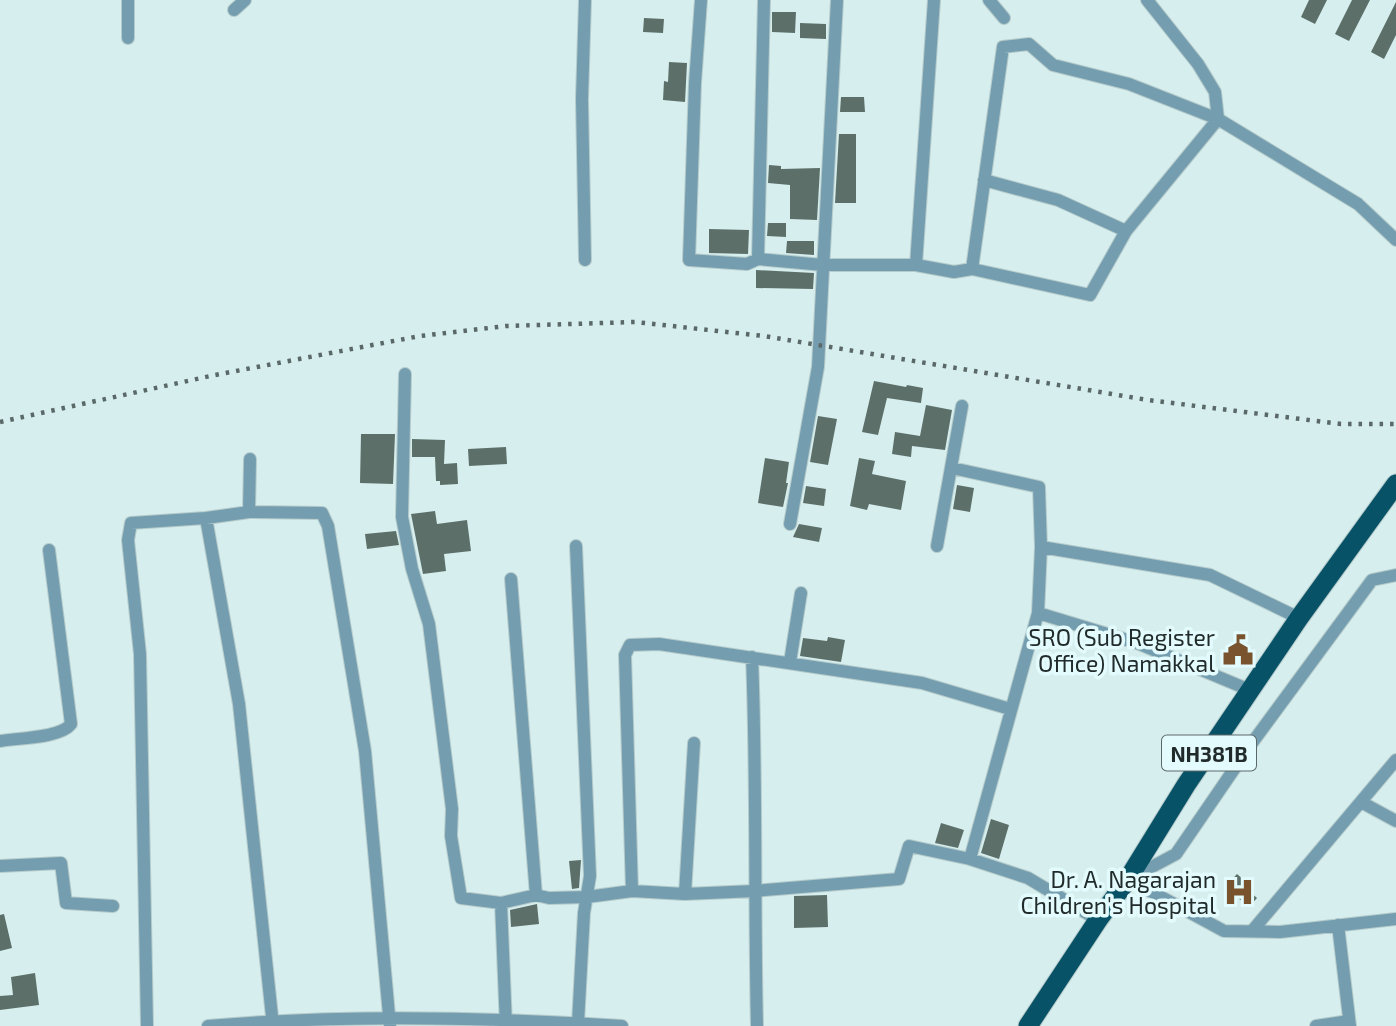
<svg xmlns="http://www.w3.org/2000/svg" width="1396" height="1026" viewBox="0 0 1396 1026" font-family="'Exo 2',sans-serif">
<rect width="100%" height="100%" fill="#d6eeee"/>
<path fill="#5c7069" d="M 1309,0 L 1327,0 L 1315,24 L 1301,17 Z
M 1352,0 L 1370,0 L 1349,41 L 1335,34 Z
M 1396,2 L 1396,35 L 1384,59 L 1371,52 Z
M 772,12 L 796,12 L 795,33 L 772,32 Z
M 644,18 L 664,19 L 663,33 L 643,32 Z
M 800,23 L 826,24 L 826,39 L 800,38 Z
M 669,62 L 687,63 L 685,102 L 663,100 L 664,81 L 668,82 Z
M 841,97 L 864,97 L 865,112 L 840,112 Z
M 839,134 L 856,134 L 856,203 L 835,203 Z
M 769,165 L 781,166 L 781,169 L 820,168 L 817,220 L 790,219 L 790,185 L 768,183 Z
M 768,223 L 786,223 L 786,237 L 767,236 Z
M 709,229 L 749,230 L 748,254 L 709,253 Z
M 787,241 L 814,241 L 814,255 L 786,253 Z
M 756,270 L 814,273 L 813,289 L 756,288 Z
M 874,381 L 906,387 L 907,385 L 923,388 L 921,403 L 887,398 L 878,435 L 862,432 Z
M 926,405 L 952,410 L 945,450 L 912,446 L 911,457 L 892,454 L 895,432 L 920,436 Z
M 818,416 L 837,419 L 828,465 L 810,462 Z
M 361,434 L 395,434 L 393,484 L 360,483 Z
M 412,439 L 445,440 L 444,464 L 457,463 L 458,484 L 440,485 L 440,481 L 436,481 L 435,457 L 412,457 Z
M 506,447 L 507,464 L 469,466 L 468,449 Z
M 765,458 L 789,462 L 786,483 L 788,483 L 783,507 L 758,503 Z
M 859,458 L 875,461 L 872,474 L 906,481 L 901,510 L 869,504 L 867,510 L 850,506 Z
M 957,485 L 974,488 L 970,512 L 953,509 Z
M 806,486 L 826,489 L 824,506 L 803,503 Z
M 435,511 L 437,524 L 467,520 L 471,551 L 444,554 L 446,571 L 423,574 L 411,514 Z
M 799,524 L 822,528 L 819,542 L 793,537 Z
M 396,531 L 399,545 L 367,549 L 365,534 Z
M 828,637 L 845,640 L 841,662 L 800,656 L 803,638 L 827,641 Z
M 991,819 L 1009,825 L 999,859 L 981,853 Z
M 941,823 L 964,830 L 958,848 L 935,843 Z
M 581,860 L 579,888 L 572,889 L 569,861 Z
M 1237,874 L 1253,888 L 1250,892 L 1257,898 L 1249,907 L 1225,887 Z
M 827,895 L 828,927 L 794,928 L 794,896 Z
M 537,904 L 539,924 L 511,927 L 510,910 Z
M 4,914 L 12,948 L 0,951 L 0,915 Z
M 35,973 L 39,1005 L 0,1010 L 0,996 L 13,995 L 11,977 Z"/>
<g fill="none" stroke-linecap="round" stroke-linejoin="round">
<g stroke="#b6cbcb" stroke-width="14">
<path id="minor" d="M 585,0 L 582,99 L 585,260
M 701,0 L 695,83 L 689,260 L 747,264 L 758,259 L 823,265 L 916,265 L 954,272 L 972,269 L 1090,295 L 1126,231 L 1218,119 L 1215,92 L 1198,64 L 1147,0
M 989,0 L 1004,18
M 234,10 L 245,0
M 128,38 L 128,0
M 984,180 L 1058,200 L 1126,231
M 758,259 L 764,0
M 916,265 L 934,0
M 972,269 L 1003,47 L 1029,44 L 1053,65 L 1129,84 L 1218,119 L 1358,204 L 1396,240
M 405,374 L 402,517 L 412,569 L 429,624 L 452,809 L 451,836 L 461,898 L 501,903 L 536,895 L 549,898 L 587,897 L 632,891 L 685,894 L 754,891 L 899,879 L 909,846 L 970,859 L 1028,878 L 1098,920
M 952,468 L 1039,487 L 1041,547 L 1038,613 L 970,859
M 249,512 L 250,459
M 206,518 L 239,704 L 273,1026
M 790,524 L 818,367 L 837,0
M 576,546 L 590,876 L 584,913 L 578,1023
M 937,546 L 962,406
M 1041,547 L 1210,575 L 1299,618
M 511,579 L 536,895
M 1038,613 L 1137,643 L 1252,691
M 752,657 C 757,780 754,903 757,1026
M 790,662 L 801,593
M 0,741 C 18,738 61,738 71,724 L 49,550
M 1361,802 L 1396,821
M 0,866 L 61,863 L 66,903 L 113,906
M 1131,878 L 1176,854 L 1252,743 L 1372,580 L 1396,575
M 1128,879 L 1224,931 L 1280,932 L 1396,919
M 632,891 L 625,655 L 630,645 L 659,644 L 922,683 L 1010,709
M 685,894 L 694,743
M 501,903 L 506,1026
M 1338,925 L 1350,1026
M 1252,931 L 1396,760
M 147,1026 L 140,654 L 128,540 L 131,523 L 206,518 L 249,512 L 322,513 L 328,526 L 365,751 L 390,1026
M 208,1026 C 346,1014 484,1017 622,1026
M 1316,1026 L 1349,1021"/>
</g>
<g stroke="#b6cbcb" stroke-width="21">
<path id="trunk" d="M 1028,1026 L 1098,920 L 1128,879 L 1186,785 L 1299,618 L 1396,484"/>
</g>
<use href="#minor" stroke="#749eaf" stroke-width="12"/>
<use href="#trunk" stroke="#085267" stroke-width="19"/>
<path stroke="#5a6868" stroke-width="4.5" stroke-dasharray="3.5 7" stroke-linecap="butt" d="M 0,422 L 215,375 L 420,336 L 506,326 L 635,322 L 764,336 L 1148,400 L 1341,424 L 1396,424"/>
</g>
<defs>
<g id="civic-bare" transform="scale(2.415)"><path d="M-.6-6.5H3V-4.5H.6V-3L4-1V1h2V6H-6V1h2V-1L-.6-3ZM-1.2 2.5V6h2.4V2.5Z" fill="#78532e" stroke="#e3fbfc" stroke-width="2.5" paint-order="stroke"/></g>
<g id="hospital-bare" transform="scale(2.415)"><path d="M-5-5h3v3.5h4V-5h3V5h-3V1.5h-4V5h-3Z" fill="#78532e" stroke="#e3fbfc" stroke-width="2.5" paint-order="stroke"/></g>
</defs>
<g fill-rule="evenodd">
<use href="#civic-bare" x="1238" y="650"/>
<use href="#hospital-bare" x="1239" y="892"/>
</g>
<g text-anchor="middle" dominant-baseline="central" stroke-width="7" stroke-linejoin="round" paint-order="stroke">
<rect fill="#e3fbfc" stroke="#5c696a" stroke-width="2" x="1162" y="735.5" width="94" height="35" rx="5"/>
<g font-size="21" font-weight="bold" fill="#222b2b">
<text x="1209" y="753">NH381B</text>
</g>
<g font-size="23" fill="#222b2b" stroke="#e3fbfc" text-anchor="end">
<text x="1215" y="637">SRO (Sub Register<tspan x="1215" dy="26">Office) Namakkal</tspan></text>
<text x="1216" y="879">Dr. A. Nagarajan<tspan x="1216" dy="26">Children's Hospital</tspan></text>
</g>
</g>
</svg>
